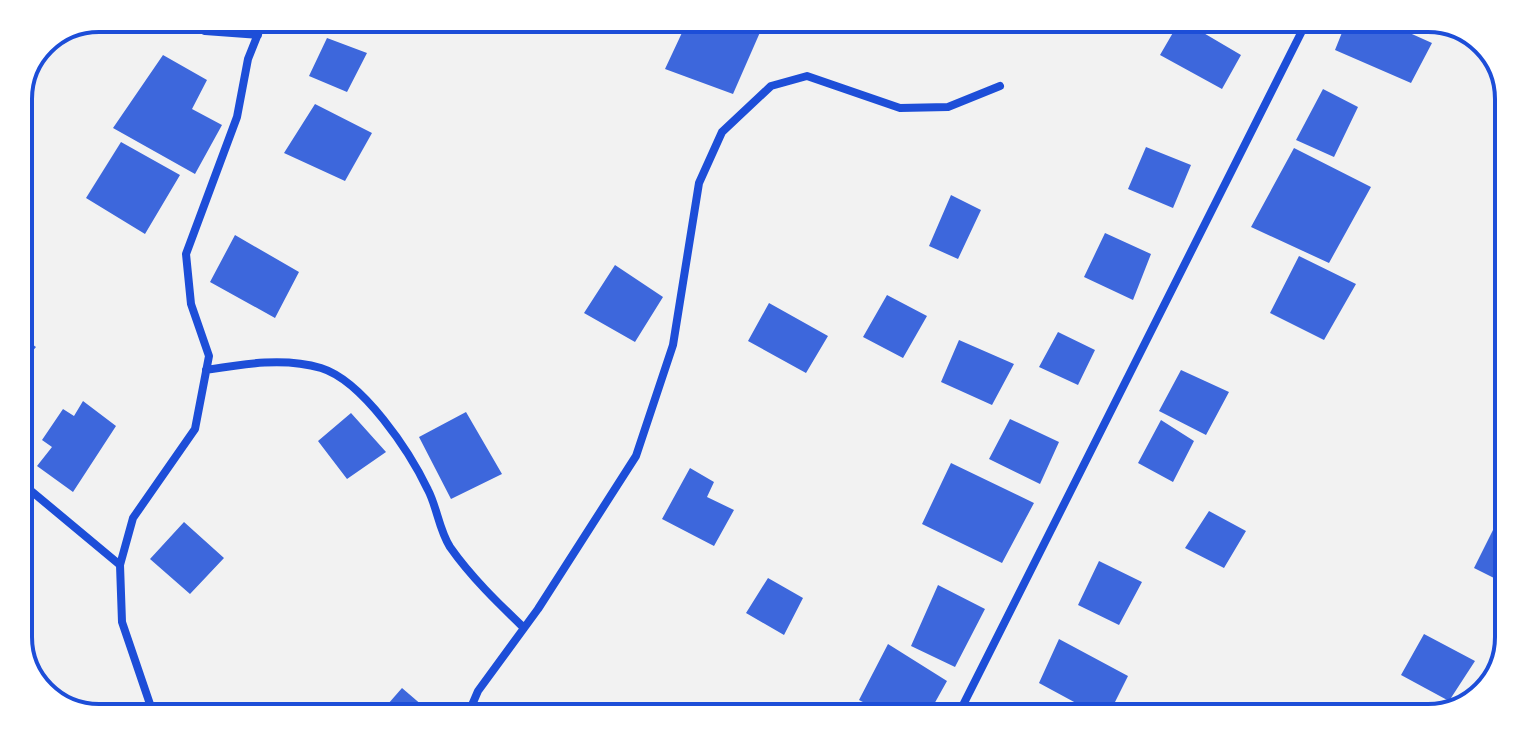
<svg xmlns="http://www.w3.org/2000/svg" width="1527" height="736" viewBox="0 0 1527 736" font-family="'Open Sans',sans-serif">
<rect width="100%" height="100%" fill="#f2f2f2"/>
<path fill="#3d67dc" d="M 363,20 L 411,20 L 405,34 Z
M 687,22 L 740,22 L 761,30 L 733,94 L 665,69 Z
M 1178,24 L 1190,25 L 1241,55 L 1222,89 L 1160,55 Z
M 1345,25 L 1394,26 L 1432,43 L 1411,83 L 1335,50 Z
M 327,38 L 367,53 L 347,92 L 309,76 Z
M 163,55 L 207,80 L 192,109 L 222,125 L 195,174 L 113,128 Z
M 1323,89 L 1358,107 L 1334,157 L 1296,140 Z
M 315,104 L 372,133 L 345,181 L 284,153 Z
M 121,142 L 180,175 L 145,234 L 86,198 Z
M 1146,147 L 1191,165 L 1173,208 L 1128,189 Z
M 1294,148 L 1371,187 L 1329,263 L 1251,227 Z
M 951,195 L 981,210 L 958,259 L 929,246 Z
M 1105,233 L 1151,254 L 1133,300 L 1084,277 Z
M 235,235 L 299,272 L 275,318 L 210,282 Z
M 1299,256 L 1356,284 L 1324,340 L 1270,313 Z
M 615,265 L 663,297 L 635,342 L 584,313 Z
M 887,295 L 927,316 L 903,358 L 863,337 Z
M 769,303 L 828,336 L 806,373 L 748,341 Z
M 1058,332 L 1095,350 L 1078,385 L 1039,367 Z
M 18,334 L 36,347 L 18,368 Z
M 959,340 L 1014,364 L 992,405 L 941,382 Z
M 1181,370 L 1229,392 L 1206,435 L 1159,411 Z
M 83,401 L 116,426 L 73,492 L 37,466 L 52,447 L 42,440 L 63,409 L 74,416 Z
M 466,412 L 502,474 L 451,499 L 419,437 Z
M 351,413 L 386,452 L 347,479 L 318,441 Z
M 1010,419 L 1059,442 L 1040,484 L 989,459 Z
M 1161,420 L 1194,441 L 1173,482 L 1138,463 Z
M 951,463 L 1034,503 L 1002,563 L 922,524 Z
M 690,468 L 714,482 L 707,497 L 734,510 L 714,546 L 662,519 Z
M 1209,511 L 1246,531 L 1224,568 L 1185,548 Z
M 1500,516 L 1503,517 L 1502,582 L 1474,568 Z
M 184,522 L 224,558 L 190,594 L 150,559 Z
M 1099,561 L 1142,582 L 1119,625 L 1078,605 Z
M 768,578 L 803,598 L 784,635 L 746,613 Z
M 938,585 L 985,609 L 955,667 L 911,646 Z
M 1424,634 L 1475,661 L 1449,701 L 1401,675 Z
M 1059,639 L 1128,676 L 1108,716 L 1100,716 L 1039,683 Z
M 888,644 L 947,681 L 928,715 L 888,715 L 859,700 Z
M 402,688 L 430,712 L 381,712 Z"/>
<g fill="none" stroke-linecap="round" stroke-linejoin="round">
<path stroke="#1d4ed8" stroke-width="8" d="M 173,18 L 205,31 L 258,35
M 206,370 C 243,364 284,357 321,368 C 363,381 410,452 428,490 C 437,507 439,530 450,547 C 471,577 498,603 524,628
M 18,480 L 120,565 L 122,622 L 152,710
M 120,565 L 133,518 L 195,429 L 209,356 L 191,304 L 186,254 L 237,117 L 248,59 L 264,19
M 469,712 L 478,691 L 538,609 L 636,456 L 673,345 L 699,183 L 722,132 L 771,86 L 807,76 L 900,108 L 948,107 L 1000,86
M 958,715 L 1305,25"/>
</g>
<path d="M0 0H1527V736H0ZM99 32H1428A67 67 0 0 1 1495 99V637A67 67 0 0 1 1428 704H99A67 67 0 0 1 32 637V99A67 67 0 0 1 99 32Z" fill="#fff" fill-rule="evenodd"/>
<path fill="none" stroke="#1d4ed8" stroke-width="4" d="M99 32H1428A67 67 0 0 1 1495 99V637A67 67 0 0 1 1428 704H99A67 67 0 0 1 32 637V99A67 67 0 0 1 99 32Z"/>
</svg>
